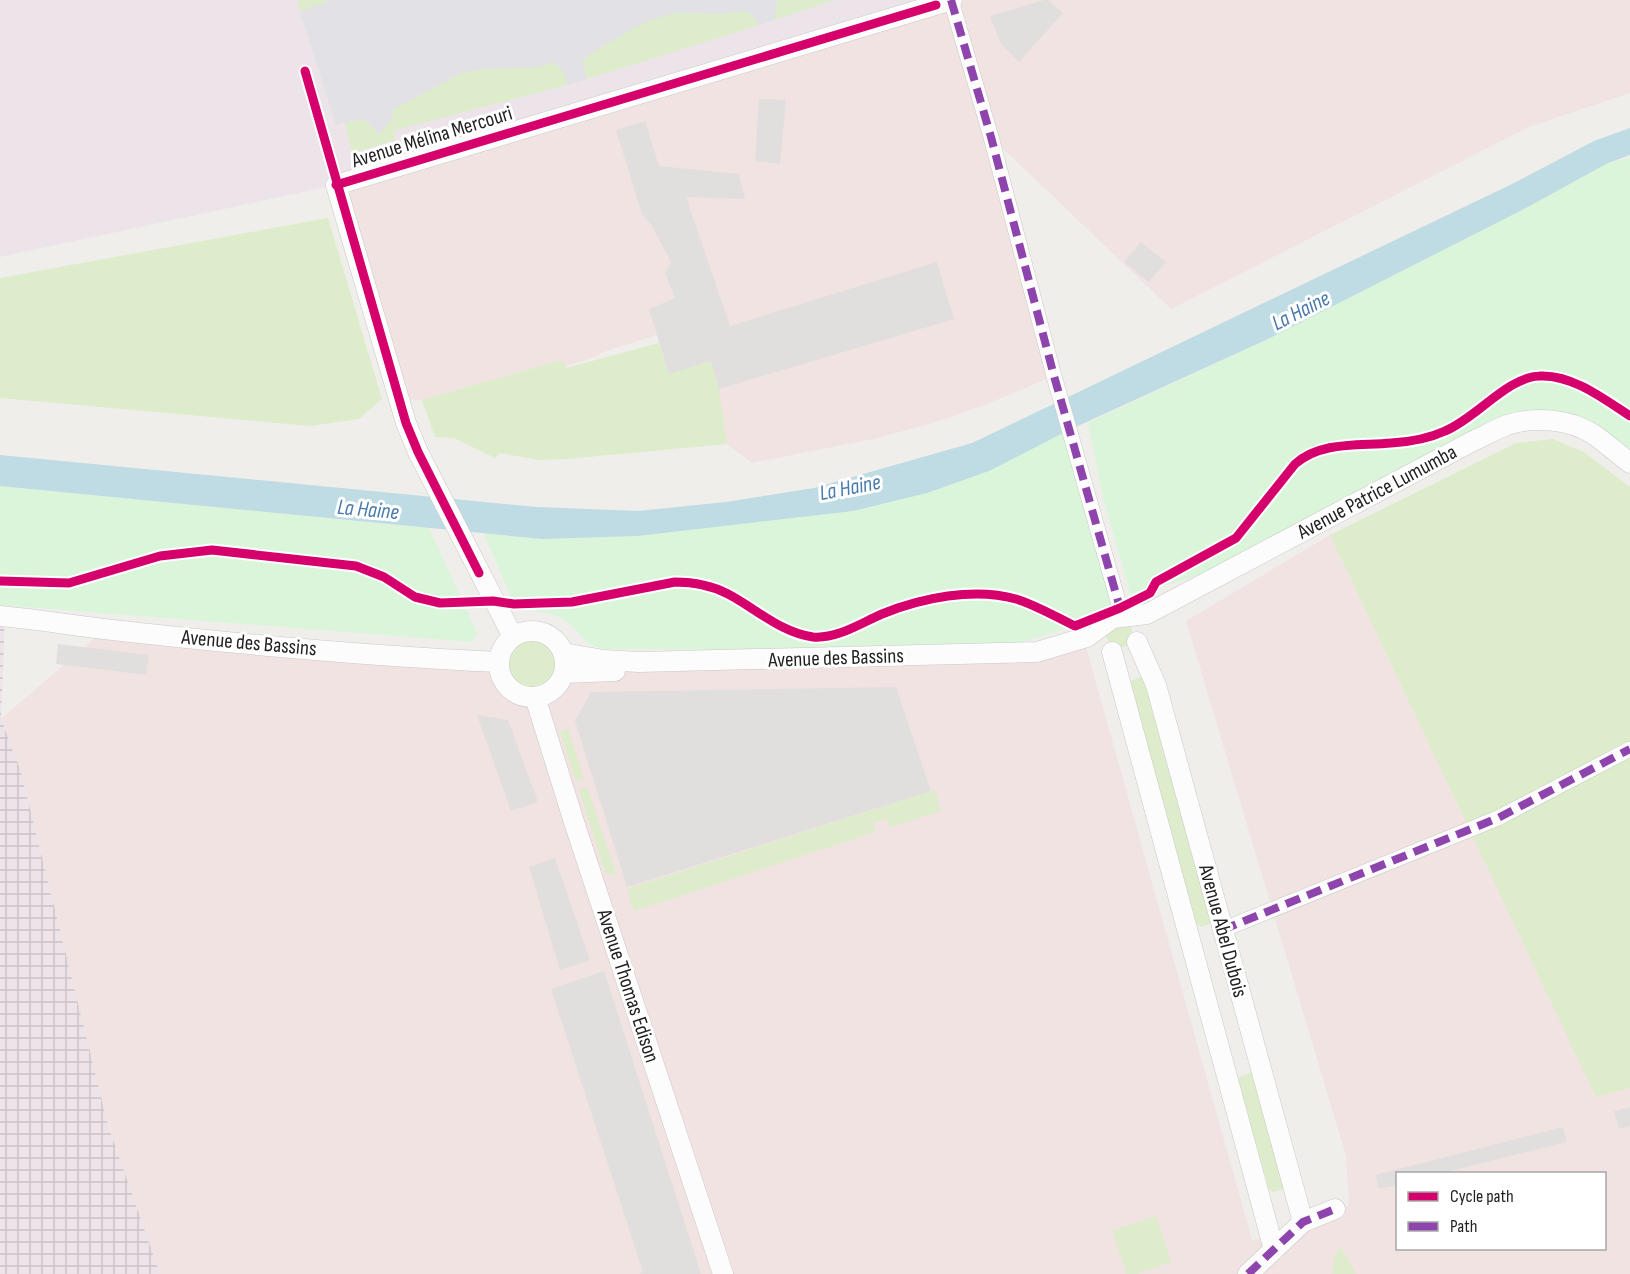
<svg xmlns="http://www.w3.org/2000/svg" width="1630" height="1274" viewBox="0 0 1630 1274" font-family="'Sofia Sans Condensed',sans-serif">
<defs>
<pattern id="industrial-grid" width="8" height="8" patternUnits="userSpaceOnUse" patternTransform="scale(1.5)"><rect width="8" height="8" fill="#ede4e9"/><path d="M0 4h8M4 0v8" fill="none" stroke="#cbc3c8"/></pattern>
</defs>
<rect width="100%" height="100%" fill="#f0eeeb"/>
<path fill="#f1e3e1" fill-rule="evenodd" d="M 952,0 L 1630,0 L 1630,93 L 1529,127 L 1171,309 L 992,138 L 1054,376 L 987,404 L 939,421 L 878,438 L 752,463 L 727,444 L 719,390 L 669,374 L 657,335 L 600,353 L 600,355 L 564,367 L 562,360 L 422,400 L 399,399 L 336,185 Z
M 1330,535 L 1596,1096 L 1630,1088 L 1630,1274 L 160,1274 L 108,1125 L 21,772 L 1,719 L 105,629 L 532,664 L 565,664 L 1085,643 L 1252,1240 L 1289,1235 L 1335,1209 L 1349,1205 L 1346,1156 L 1186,621 ZM 1398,1174 L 1604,1174 L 1604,1248 L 1398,1248 Z"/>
<path fill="url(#industrial-grid)" d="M 0,616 L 5,616 L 1,719 L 21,772 L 108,1125 L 160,1274 L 0,1274 Z"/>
<path fill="#ede4e9" d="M 0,0 L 934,0 L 336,185 L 0,257 Z"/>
<path fill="#ddeccb" d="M 297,0 L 331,0 L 300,12 Z
M 777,0 L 835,0 L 774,20 Z
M 738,11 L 749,12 L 759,25 L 587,79 L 583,62 L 587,56 C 614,40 642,19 674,13 C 695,10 716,15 738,11 Z
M 553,62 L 564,72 L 567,85 L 395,130 L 395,140 L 352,153 L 345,123 C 364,118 366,120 380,134 L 392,110 L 463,72 L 485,69 L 539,67 Z
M 328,218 L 382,399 L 359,419 L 310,426 L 0,398 L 0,278 Z
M 659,343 L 669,373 L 711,361 L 719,389 L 727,444 L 567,459 L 539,460 L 500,453 L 495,458 L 454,438 L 435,437 L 422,400 L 562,360 L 566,368 Z
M 1553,439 L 1584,452 L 1630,487 L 1630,1088 L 1596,1097 L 1330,535 L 1516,443 Z
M 1130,626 C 1136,637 1131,647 1118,648 C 1109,644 1103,638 1108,627 Z
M505 666a27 27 0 1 1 54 0a27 27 0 1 1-54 0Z
M 1146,675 L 1211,923 L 1201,927 L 1196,923 L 1130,681 Z
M 568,729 L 584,779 L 576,781 L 560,732 Z
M 587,787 L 617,876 L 605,872 L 579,790 Z
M 935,790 L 941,811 L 890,827 L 887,818 L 873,823 L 875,832 L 634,911 L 627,889 Z
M 1253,1072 L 1285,1189 L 1273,1192 L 1269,1189 L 1238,1081 L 1241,1076 Z
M 1156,1216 L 1171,1262 L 1136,1274 L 1127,1274 L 1112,1231 Z
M 1341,1246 L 1356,1274 L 1332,1274 L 1335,1255 Z"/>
<path fill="#daf5da" d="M 1630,158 L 1630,451 L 1592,422 L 1556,412 L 1202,574 L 1131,596 L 1103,497 L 1088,423 L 1268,339 L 1503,219 L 1608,163 Z
M 1069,430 L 1120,608 L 1075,626 L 1012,645 L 824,650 L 604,649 C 582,646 580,629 563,619 C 547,609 530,613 514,604 L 484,533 L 542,539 L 637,536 L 927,493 L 989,471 Z
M 0,486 L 429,528 L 477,633 L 473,642 L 0,605 Z"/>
<path fill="#e0dfde" d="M 1044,0 L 1048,0 L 1063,13 L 1019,62 L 1001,44 L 990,16 Z
M 759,99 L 786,100 L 780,164 L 755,161 Z
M 645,121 L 659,166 L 739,174 L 745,199 L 686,197 L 730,326 L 937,262 L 954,319 L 719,389 L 711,361 L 669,374 L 649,309 L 675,298 L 665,273 L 671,262 L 652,226 L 642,214 L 616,130 Z
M 1141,242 L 1166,262 L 1149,282 L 1124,262 Z
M 58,644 L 149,655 L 146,675 L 56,664 Z
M 896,687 L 931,791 L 627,887 L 575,721 L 591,692 Z
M 477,715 L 508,720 L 538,802 L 511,811 Z
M 555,858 L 590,960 L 560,970 L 529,867 Z
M 604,971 L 701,1274 L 639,1274 L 643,1272 L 551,989 Z
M 1630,1107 L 1630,1126 L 1619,1129 L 1614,1111 Z
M 1563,1127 L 1567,1142 L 1442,1173 L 1398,1174 L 1397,1185 L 1379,1189 L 1375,1175 Z"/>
<path fill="#e2e1e5" d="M 331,0 L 777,0 L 774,20 L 759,25 L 749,12 L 738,11 L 723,14 L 674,13 L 641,24 L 587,56 L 583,62 L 587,79 L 567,85 L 564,72 L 553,62 L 539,67 L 486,69 L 463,72 L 392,110 L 392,120 L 379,134 L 367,122 L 360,119 L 336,125 L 300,12 Z"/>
<path fill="#bfdbe3" d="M 1630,128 L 1630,155 L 1608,163 L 1522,210 L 1268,339 L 1069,430 L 989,471 L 927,493 L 853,511 L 637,536 L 542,539 L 0,486 L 0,455 L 537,507 L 638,511 L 726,502 L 814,488 L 972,443 L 1512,184 L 1594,141 Z"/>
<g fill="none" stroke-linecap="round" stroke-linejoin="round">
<g stroke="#c9c8c7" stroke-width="16">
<path id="pedestrian" d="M 951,0 L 991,137 L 1054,376 L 1120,608
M 1222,930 L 1498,818 L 1630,749"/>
</g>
<g stroke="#c9c8c7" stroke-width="21">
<path id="minor" d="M 0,616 C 35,619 69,625 104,629 C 235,644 367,656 499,662
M499 664a33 33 0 1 1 66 0a33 33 0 1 1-66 0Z
M 513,637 L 418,452 L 406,423 L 336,185 L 952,0
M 1137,642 L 1156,685 L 1303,1222
M 1112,652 L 1274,1250
M 563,653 L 604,660 L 639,662 L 1037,652 L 1087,637 L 1113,618 L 1147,614 L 1473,441 C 1484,436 1496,429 1507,425 C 1534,416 1569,419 1593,434 C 1606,443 1618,454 1630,463
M 564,673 L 615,671
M 535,697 L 574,822 L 723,1274
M 1248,1274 L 1303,1222 L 1335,1209"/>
</g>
<use href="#pedestrian" stroke="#fdfcfc" stroke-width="15"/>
<use href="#minor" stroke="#fdfcfc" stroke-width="20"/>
<path stroke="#8e44ad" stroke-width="8" stroke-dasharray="15 8" stroke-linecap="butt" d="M 951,0 L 991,137 L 1054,376 L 1120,608
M 1222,930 L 1498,818 L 1630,749
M 1248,1274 L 1303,1222 L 1335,1209"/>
<g stroke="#fff" stroke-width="13">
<path id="cycleway" d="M 305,71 L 406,423 L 418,452 L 479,573
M 336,185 L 936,5
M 0,581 L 69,583 L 160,556 L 212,550 L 356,566 L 384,577 L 415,597 L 440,603 L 493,601 L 514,604 L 572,602 L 675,582 C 693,582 711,585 728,594 C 755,608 781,633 813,637 C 837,639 861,623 882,614 C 921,598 974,587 1016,599 C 1036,605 1056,617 1075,626 L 1120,608 L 1150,593 L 1156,582 L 1236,538 L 1295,464 C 1321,441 1359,446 1391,443 C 1408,442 1430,438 1445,431 C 1475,419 1508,377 1539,376 C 1572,374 1604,399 1630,416"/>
</g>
<use href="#cycleway" stroke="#d6006c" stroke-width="9"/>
</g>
<g text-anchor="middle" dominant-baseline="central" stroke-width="6" stroke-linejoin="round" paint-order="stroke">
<g font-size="21" fill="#222" stroke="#fff">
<text transform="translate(432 137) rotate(-17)">Avenue Mélina Mercouri</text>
<text transform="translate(1377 492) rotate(-28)">Avenue Patrice Lumumba</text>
<text transform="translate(249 643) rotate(5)">Avenue des Bassins</text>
<text transform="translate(836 658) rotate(-2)">Avenue des Bassins</text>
<text transform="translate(1223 931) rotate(75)">Avenue Abel Dubois</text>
<text transform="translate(628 986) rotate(72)">Avenue Thomas Edison</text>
</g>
<g font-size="22" font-style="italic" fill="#4a7aab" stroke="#fff">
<text transform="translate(1301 311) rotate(-27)">La Haine</text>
<text transform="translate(850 488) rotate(-11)">La Haine</text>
<text transform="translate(368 510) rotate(5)">La Haine</text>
</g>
</g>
<rect x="1396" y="1172" width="210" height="78" fill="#ffffff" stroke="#a7a7a7" stroke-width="1.5"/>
<rect x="1408" y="1192" width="30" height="9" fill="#d6006c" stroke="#a7a7a7" stroke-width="1.5"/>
<text x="1450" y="1202" font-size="18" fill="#222222">Cycle path</text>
<rect x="1408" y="1222" width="30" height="9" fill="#8e44ad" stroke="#a7a7a7" stroke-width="1.5"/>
<text x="1450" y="1232" font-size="18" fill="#222222">Path</text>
</svg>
